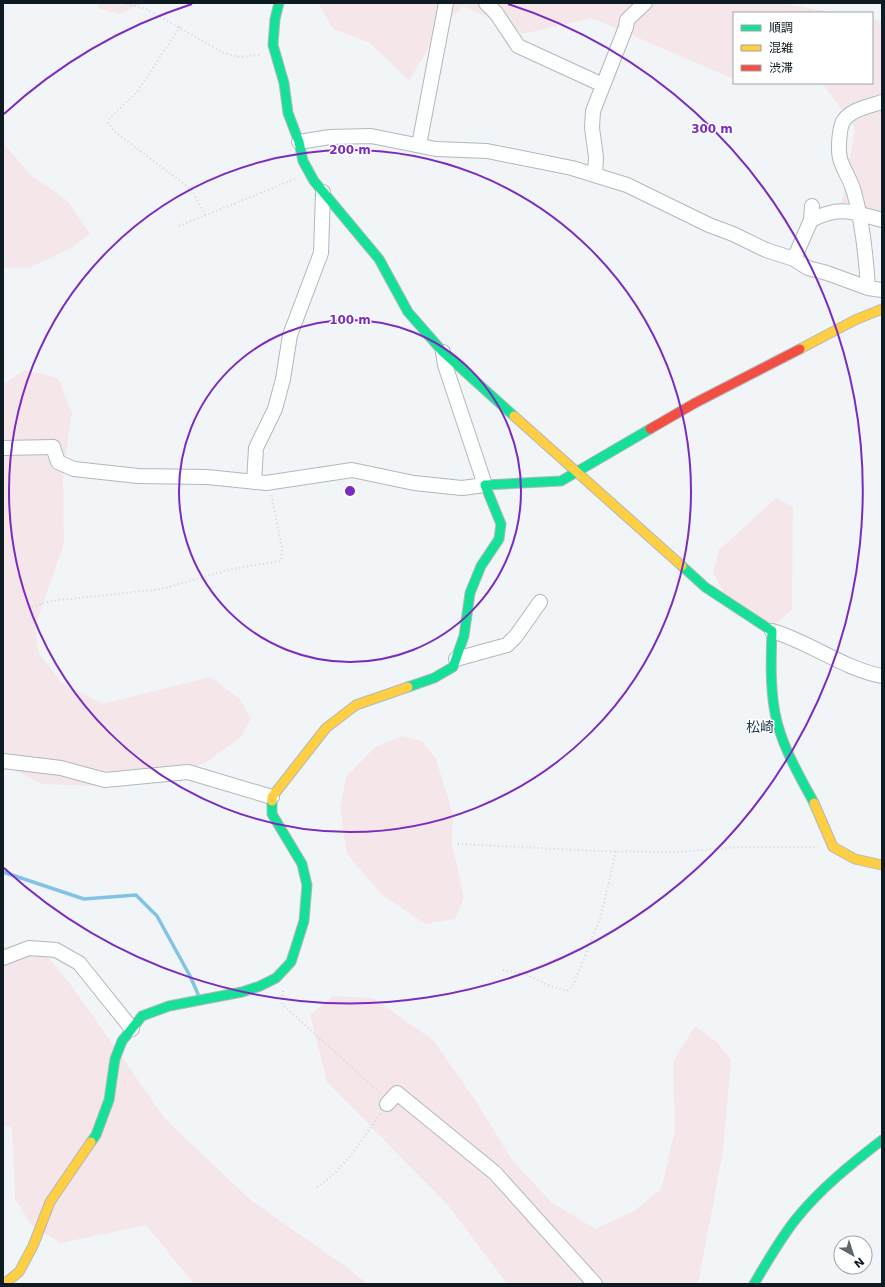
<svg xmlns="http://www.w3.org/2000/svg" width="885" height="1287" viewBox="0 0 885 1287" font-family="'DejaVu Sans','Noto Sans JP',sans-serif">
<rect width="100%" height="100%" fill="#f2f5f7"/>
<path fill="#f5e7e9" d="M 98,3 L 144,3 L 119,14 L 98,8 Z
M 318,3 L 780,3 L 837,13 L 734,13 L 734,79 L 592,18 L 523,34 L 463,6 L 439,30 L 409,81 L 370,43 L 333,29 Z
M 872,19 L 882,21 L 882,226 L 840,212 L 855,128 L 822,83 L 872,83 Z
M 3,143 L 31,175 L 68,201 L 90,234 L 73,247 L 29,268 L 3,268 Z
M 25,370 L 58,378 L 72,413 L 63,475 L 64,543 L 35,627 L 39,653 L 61,682 L 103,704 L 210,677 L 240,699 L 251,719 L 240,738 L 208,761 L 175,777 L 118,787 L 42,784 L 3,764 L 3,384 Z
M 776,498 L 793,507 L 792,610 L 769,629 L 734,614 L 713,572 L 719,550 Z
M 402,736 L 422,741 L 436,759 L 453,814 L 452,844 L 464,897 L 455,919 L 425,924 L 382,895 L 347,854 L 340,808 L 346,777 L 375,747 Z
M 36,942 L 71,985 L 166,1120 L 252,1201 L 345,1266 L 368,1284 L 194,1284 L 146,1225 L 61,1243 L 32,1226 L 15,1199 L 12,1128 L 3,1125 L 3,947 Z
M 333,996 L 373,998 L 433,1040 L 478,1104 L 512,1160 L 551,1202 L 595,1229 L 634,1211 L 661,1189 L 675,1130 L 673,1062 L 695,1026 L 717,1042 L 731,1060 L 723,1152 L 698,1284 L 507,1284 L 447,1204 L 327,1082 L 310,1015 Z"/>
<g fill="none" stroke-linecap="round" stroke-linejoin="round">
<path stroke="#81c3e7" stroke-width="3.5" d="M 3,872 L 84,899 L 136,895 L 157,916 L 190,976 L 198,994"/>
<g stroke="#b1b8bd" stroke-width="16">
<path id="street" d="M 486,3 L 496,13 L 518,46 L 603,85
M 299,142 L 330,137 L 371,136 L 436,149 L 487,151 L 572,168 L 627,185 L 709,225 L 733,234 L 766,250 L 794,259 L 808,268 L 827,273 L 868,288 L 882,290
M 419,145 L 446,3
M 595,175 L 596,157 L 592,128 L 593,111 L 626,27 L 627,20 L 645,3
M 811,220 C 841,205 852,212 882,220
M 794,259 L 811,220 L 812,206
M 868,288 C 866,255 863,224 854,192 C 851,180 842,168 840,158 C 838,151 839,126 844,120 C 852,109 870,106 882,102
M 3,448 L 53,447 L 58,462 L 74,469 L 138,476 L 207,477 L 266,483 L 352,470 L 414,483 L 462,488 L 485,485 L 445,365 L 443,352
M 254,482 L 256,448 L 275,409 L 283,379 L 290,335 L 321,253 L 323,192
M 772,631 C 810,642 842,668 882,676
M 456,659 L 507,645 L 516,636 L 540,602
M 3,761 L 61,768 L 105,780 L 188,772 L 272,797
M 3,958 L 29,948 L 56,950 L 79,963 L 132,1029
M 387,1104 L 397,1093 L 495,1173 L 595,1284"/>
</g>
<g stroke="#b1b8bd" stroke-width="11">
<path id="fast" d="M 279,3 L 275,19 L 273,45 L 284,83 L 288,113 L 299,142 L 303,161 L 314,181 L 379,259 L 408,312 L 443,352 L 514,416
M 682,566 L 705,587 L 772,631 C 771,658 770,686 775,713 C 781,745 799,775 814,803
M 408,687 L 434,678 L 453,667 L 464,636 L 470,593 L 481,566 L 499,539 L 501,524 L 485,485 L 561,481 L 650,429
M 91,1142 L 96,1135 L 109,1100 L 115,1059 L 122,1041 L 142,1016 L 169,1006 L 242,992 L 260,986 L 276,978 L 291,962 L 304,921 L 307,885 L 302,864 L 272,814 L 272,801
M 754,1284 C 767,1262 780,1239 796,1219 C 820,1189 851,1164 882,1140"/>
</g>
<g stroke="#b1b8bd" stroke-width="11">
<path id="slow" d="M 800,349 L 855,320 L 882,309
M 514,416 L 682,566
M 272,801 L 272,797 L 326,728 L 356,705 L 408,687
M 814,803 L 833,847 L 855,859 L 882,865
M 4,1284 L 19,1272 L 33,1246 L 50,1202 L 91,1142"/>
</g>
<g stroke="#b1b8bd" stroke-width="11">
<path id="jam" d="M 650,429 L 695,403 L 800,349"/>
</g>
<path stroke="#d3d6d7" stroke-width="2" stroke-dasharray="1 3" stroke-linecap="butt" d="M 123,3 L 146,9 L 224,53 L 239,57 L 260,55
M 180,27 L 137,92 L 110,118 L 108,123 L 114,131 L 192,190 L 205,215
M 179,226 L 295,179
M 28,608 L 51,601 L 162,589 L 231,569 L 281,561 L 282,548 L 271,494
M 458,844 L 598,851 L 678,852 L 740,847 L 818,847
M 503,970 L 525,974 L 548,985 L 566,991 L 573,986 L 601,916 L 616,851
M 283,991 L 282,1004 L 380,1093
M 317,1187 C 345,1169 361,1140 381,1113"/>
<use href="#street" stroke="#fdfefe" stroke-width="14"/>
<use href="#fast" stroke="#16e098" stroke-width="9"/>
<use href="#slow" stroke="#ffcf43" stroke-width="9"/>
<use href="#jam" stroke="#f24e42" stroke-width="9"/>
</g>
<g fill="none" stroke="#7b2cbf" stroke-width="2">
<circle cx="350" cy="491" r="171"/>
<circle cx="350" cy="491" r="341"/>
<path d="M4 114A512 512 0 0 1 192 4M508 4A512 512 0 1 1 4 868"/>
</g>
<g text-anchor="middle" dominant-baseline="central" stroke-width="3" stroke-linejoin="round" paint-order="stroke">
<g font-size="14" fill="#1b394b" stroke="#fff">
<text x="760" y="727">松崎</text>
</g>
</g>
<circle cx="350" cy="491" r="6" fill="#7b2cbf" stroke="#fff" stroke-width="2"/>
<g font-size="12" text-anchor="middle" font-weight="bold" fill="#7b2cbf" stroke="#fff" stroke-width="3" stroke-linejoin="round" paint-order="stroke">
<text x="712" y="133">300 m</text>
<text x="350" y="154">200 m</text>
<text x="350" y="324">100 m</text>
</g>
<rect width="885" height="1287" fill="none" stroke="#0e1b22" stroke-width="8"/>
<rect x="733" y="12" width="140" height="72" fill="#ffffff" stroke="#9fa4a7"/>
<rect x="741" y="25" width="20" height="6" fill="#16e098" stroke="#9fa4a7"/>
<text x="769" y="32" font-size="12" fill="#0e1b22">順調</text>
<rect x="741" y="45" width="20" height="6" fill="#ffcf43" stroke="#9fa4a7"/>
<text x="769" y="52" font-size="12" fill="#0e1b22">混雑</text>
<rect x="741" y="65" width="20" height="6" fill="#f24e42" stroke="#9fa4a7"/>
<text x="769" y="72" font-size="12" fill="#0e1b22">渋滞</text>
<g transform="translate(853 1255) rotate(141)"><circle r="19" fill="#ffffff" stroke="#9fa4a7"/>
<path d="M0-3L7 15L0 10L-7 15Z" fill="#5e676d"/>
<text y="-6" font-size="11" font-weight="bold" text-anchor="middle" fill="#0e1b22">N</text>
</g>
</svg>
